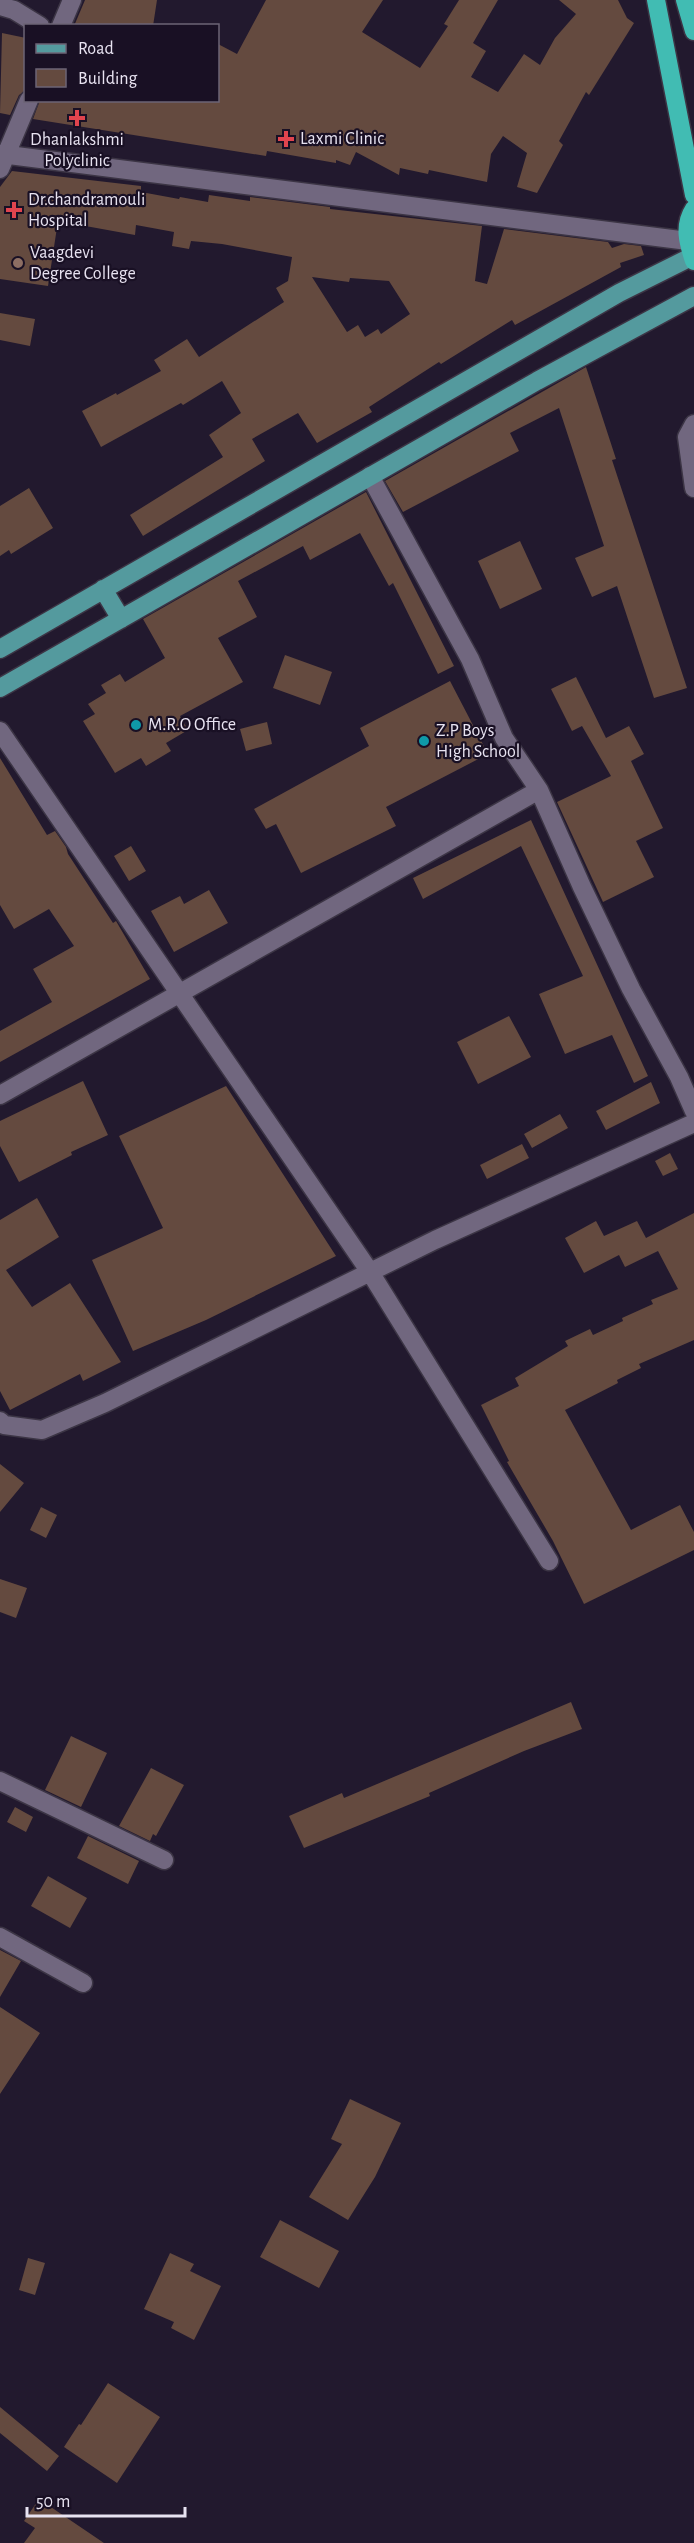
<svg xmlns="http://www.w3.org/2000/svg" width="694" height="2543" viewBox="0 0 694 2543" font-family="'Alegreya Sans',sans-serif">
<rect width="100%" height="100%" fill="#22192e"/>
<path fill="#644a3f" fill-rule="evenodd" d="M 85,0 L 157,0 L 153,26 L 74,26 Z
M 266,0 L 383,0 L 362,32 L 420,68 L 448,26 L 444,24 L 459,0 L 498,0 L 473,43 L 486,51 L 471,77 L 498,92 L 524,54 L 540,65 L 555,38 L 576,14 L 559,0 L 618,0 L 627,18 L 634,23 L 589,95 L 586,92 L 559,141 L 563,145 L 537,193 L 517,187 L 527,153 L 503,136 L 491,154 L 487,182 L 429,170 L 428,174 L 400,168 L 399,175 L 356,152 L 350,165 L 336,160 L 336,163 L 267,151 L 266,156 L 33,119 L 40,100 L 218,100 L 218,44 L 237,54 Z
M 2,33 L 26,38 L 26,90 L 19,95 L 10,115 L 0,113 Z
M 12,171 L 141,186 L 141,192 L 179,199 L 180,197 L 208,202 L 209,195 L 250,201 L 250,197 L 330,207 L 330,209 L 482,226 L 475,281 L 487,284 L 504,229 L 608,242 L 612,248 L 624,244 L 641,246 L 644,255 L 620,263 L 621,267 L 515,325 L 512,320 L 441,364 L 439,362 L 369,407 L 372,412 L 317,443 L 298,413 L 252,439 L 265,461 L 143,536 L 130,515 L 223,457 L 209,435 L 241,413 L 222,381 L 183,405 L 181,403 L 101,447 L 82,411 L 116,393 L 117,395 L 161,371 L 154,360 L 187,339 L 199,357 L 284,302 L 276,288 L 288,281 L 292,257 L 222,244 L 191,241 L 189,249 L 172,246 L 174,232 L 136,225 L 135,235 L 58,221 L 48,286 L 0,279 L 0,187 ZM 312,277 L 349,282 L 350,278 L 389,281 L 410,314 L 381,334 L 378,329 L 365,337 L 358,325 L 347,332 Z
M 0,313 L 35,319 L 30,346 L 0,340 Z
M 586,367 L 616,459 L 612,460 L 687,688 L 654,698 L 617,586 L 592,597 L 575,558 L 604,546 L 559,408 L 510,433 L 519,451 L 403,512 L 385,481 Z
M 29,488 L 53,528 L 11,554 L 9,550 L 0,556 L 0,506 Z
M 366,492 L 454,666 L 438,674 L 393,583 L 389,586 L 360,533 L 310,560 L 303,546 L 238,581 L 257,617 L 218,638 L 243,682 L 180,716 L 188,730 L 166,743 L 171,751 L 146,766 L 141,758 L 115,773 L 83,721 L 95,714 L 88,704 L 106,693 L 101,685 L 120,674 L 125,682 L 165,658 L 143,619 Z
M 520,541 L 542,589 L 500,609 L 478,561 Z
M 285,655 L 332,672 L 320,705 L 273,688 Z
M 576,677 L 606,738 L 629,726 L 644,754 L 631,761 L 663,828 L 636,841 L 654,877 L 603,902 L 557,802 L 611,776 L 582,726 L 572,731 L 551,689 Z
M 450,681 L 488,754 L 386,807 L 396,826 L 301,873 L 276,824 L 266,829 L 254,809 L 369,746 L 360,728 Z
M 267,722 L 272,744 L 246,751 L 240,729 Z
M 0,758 L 47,835 L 55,831 L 66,847 L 68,854 L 113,923 L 116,921 L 150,979 L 0,1062 L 0,1031 L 52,1002 L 33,969 L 74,946 L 49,909 L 14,929 L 0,905 Z
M 531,820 L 648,1076 L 634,1083 L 612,1035 L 565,1054 L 539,994 L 583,976 L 521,846 L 423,899 L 413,878 Z
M 131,846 L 146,871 L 129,881 L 114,856 Z
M 209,890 L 228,923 L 174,952 L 151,911 L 180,896 L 184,904 Z
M 509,1016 L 531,1057 L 478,1084 L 457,1042 Z
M 83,1081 L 108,1135 L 71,1152 L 72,1155 L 19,1182 L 0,1146 L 0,1121 Z
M 651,1082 L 660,1103 L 606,1130 L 596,1111 Z
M 226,1086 L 336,1256 L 206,1320 L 133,1351 L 92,1260 L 163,1228 L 119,1136 Z
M 560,1114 L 568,1128 L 532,1148 L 524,1134 Z
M 522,1144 L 529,1158 L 487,1179 L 480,1165 Z
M 670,1153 L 678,1169 L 663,1176 L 655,1161 Z
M 37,1198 L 59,1237 L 6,1270 L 32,1307 L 70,1283 L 121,1362 L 83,1381 L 80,1374 L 10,1410 L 0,1391 L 0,1220 Z
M 694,1213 L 694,1340 L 639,1364 L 641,1368 L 617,1380 L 618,1383 L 565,1410 L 631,1530 L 680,1505 L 694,1532 L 694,1550 L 584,1604 L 553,1541 L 507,1462 L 509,1461 L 481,1405 L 519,1386 L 515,1378 L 568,1346 L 565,1341 L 590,1329 L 593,1335 L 623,1321 L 622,1318 L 653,1304 L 651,1300 L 678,1289 L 658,1251 L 625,1267 L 619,1255 L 584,1273 L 565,1238 L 596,1221 L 604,1236 L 637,1221 L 646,1238 Z
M 0,1464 L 24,1483 L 0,1512 Z
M 41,1507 L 57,1515 L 46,1538 L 30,1530 Z
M 0,1579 L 27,1588 L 16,1618 L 0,1612 Z
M 571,1702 L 582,1729 L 524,1751 L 429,1793 L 430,1796 L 304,1848 L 289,1816 L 342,1793 L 344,1798 Z
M 71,1736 L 107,1753 L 81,1807 L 45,1790 Z
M 151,1768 L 184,1785 L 156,1836 L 153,1834 L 150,1841 L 119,1826 Z
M 15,1807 L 33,1817 L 26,1832 L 7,1822 Z
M 88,1836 L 139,1861 L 128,1884 L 77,1858 Z
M 48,1876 L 87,1898 L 70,1928 L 31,1906 Z
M 0,1950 L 21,1961 L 0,1997 Z
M 0,2007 L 40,2033 L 0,2094 Z
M 350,2099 L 401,2123 L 375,2177 L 348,2220 L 309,2197 L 342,2144 L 331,2139 Z
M 280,2220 L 339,2251 L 319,2288 L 260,2257 Z
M 170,2253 L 194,2264 L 190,2271 L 221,2286 L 194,2340 L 171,2328 L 174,2322 L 144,2309 Z
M 28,2258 L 45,2263 L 35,2295 L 19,2290 Z
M 108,2383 L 160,2417 L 117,2483 L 64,2447 L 79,2424 L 81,2425 Z
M 0,2407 L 59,2456 L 47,2471 L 0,2433 Z
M 39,2499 L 104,2543 L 24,2543 L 35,2528 L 24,2521 Z"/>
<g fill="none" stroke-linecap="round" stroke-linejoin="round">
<g stroke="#3c3545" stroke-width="21">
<path id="minor" d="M 0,6 L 14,10 L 40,26
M 61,26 L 72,0
M 0,154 L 688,241
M 0,169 L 29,100
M 694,424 L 687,437 L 694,488
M 370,476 L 470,659 L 504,738 L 539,790 L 582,887 L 631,989 L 679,1077 L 694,1111
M 0,731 L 370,1272 L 549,1561
M 0,1095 L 539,790
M 0,1421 L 4,1425 L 42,1430 L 105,1403 L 435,1240 L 694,1123
M 0,1781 L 164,1860
M 0,1937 L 83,1983"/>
</g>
<g stroke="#3c3545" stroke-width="21">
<path id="major" d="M 103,589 L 121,619
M 0,649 L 619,293 L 693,256
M 0,688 L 537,381 L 694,296"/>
</g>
<g stroke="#3c3545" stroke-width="21">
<path id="highway" d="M 656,0 L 694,195
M 685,0 L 694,31
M 694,209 C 683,226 688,243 694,261"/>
</g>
<use href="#minor" stroke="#71677f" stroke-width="18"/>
<use href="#major" stroke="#549a9e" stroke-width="18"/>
<use href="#highway" stroke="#41bcb3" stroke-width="18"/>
</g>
<g fill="#e0444e" stroke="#191024" stroke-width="2">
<path d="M74 109h6v6h6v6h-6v6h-6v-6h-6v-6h6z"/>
<path d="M283 130h6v6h6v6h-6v6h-6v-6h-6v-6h6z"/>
<path d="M11 201h6v6h6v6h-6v6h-6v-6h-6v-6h6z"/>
</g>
<circle fill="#8d6e63" stroke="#191024" stroke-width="2" cx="18" cy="263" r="6"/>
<g fill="#0f9aa8" stroke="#191024" stroke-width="2">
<circle cx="136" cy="725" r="6"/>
<circle cx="424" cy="741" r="6"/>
</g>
<g text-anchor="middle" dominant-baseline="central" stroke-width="4.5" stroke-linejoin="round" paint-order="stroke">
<g font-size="18" fill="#e8e3f1" stroke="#191024" text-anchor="start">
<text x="300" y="139">Laxmi Clinic</text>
<text x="77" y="140" text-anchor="middle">Dhanlakshmi<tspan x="77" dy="21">Polyclinic</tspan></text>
<text x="28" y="200">Dr.chandramouli<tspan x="28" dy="21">Hospital</tspan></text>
<text x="30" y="253">Vaagdevi<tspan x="30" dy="21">Degree College</tspan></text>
<text x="148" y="725">M.R.O Office</text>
<text x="436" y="731">Z.P Boys<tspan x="436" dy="21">High School</tspan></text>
</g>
</g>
<rect x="24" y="24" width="195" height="78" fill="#191024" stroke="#6c6476" stroke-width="1.5"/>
<rect x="36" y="44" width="30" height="9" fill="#549a9e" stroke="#6c6476" stroke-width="1.5"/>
<text x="78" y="54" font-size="18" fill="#e8e3f1">Road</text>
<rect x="36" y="69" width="30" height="18" fill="#644a3f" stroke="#6c6476" stroke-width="1.5"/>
<text x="78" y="84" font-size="18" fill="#e8e3f1">Building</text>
<path d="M27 2507v9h158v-9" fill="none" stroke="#e8e3f1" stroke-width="3"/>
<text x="36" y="2507" font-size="18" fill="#e8e3f1" stroke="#191024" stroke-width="4.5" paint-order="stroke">50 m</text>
</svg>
